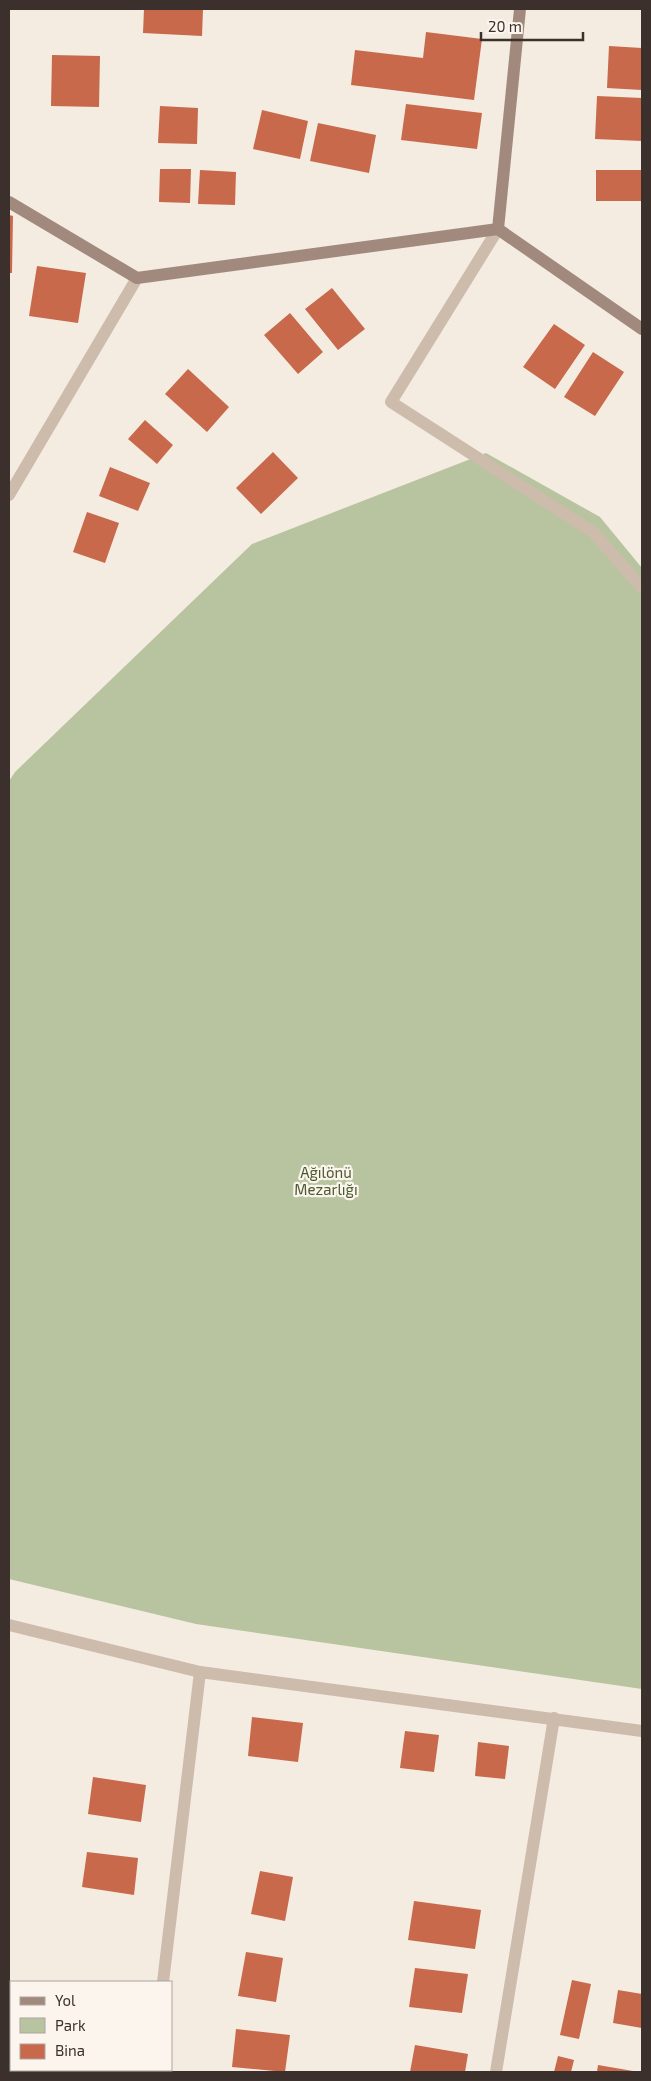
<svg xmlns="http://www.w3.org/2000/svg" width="651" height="2081" viewBox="0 0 651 2081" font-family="'Exo 2',sans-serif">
<rect width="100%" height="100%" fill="#f4ebe1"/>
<path fill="#b8c4a0" d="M 486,453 L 600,517 L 642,568 L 642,1689 L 196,1624 L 9,1579 L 9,781 L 15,772 L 252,544 Z"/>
<path fill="#c8694b" d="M 144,9 L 203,9 L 202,36 L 143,33 Z
M 426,32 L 482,39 L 474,100 L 351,85 L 355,50 L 423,58 Z
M 609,46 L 642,48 L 642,90 L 607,88 Z
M 52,55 L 100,56 L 99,107 L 51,106 Z
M 597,96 L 642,98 L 642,141 L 595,139 Z
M 406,104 L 482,113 L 477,149 L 401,140 Z
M 160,106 L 198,108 L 197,144 L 158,143 Z
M 262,110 L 308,121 L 300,159 L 253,149 Z
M 318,123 L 376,135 L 369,173 L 310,161 Z
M 160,169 L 191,169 L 190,203 L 159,202 Z
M 200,170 L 236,172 L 235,205 L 198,204 Z
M 596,170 L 642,170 L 642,201 L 596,201 Z
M 9,215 L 13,216 L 12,273 L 9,273 Z
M 37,266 L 86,273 L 78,323 L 29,316 Z
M 332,288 L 365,329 L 338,350 L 305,309 Z
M 290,313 L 323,352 L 298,374 L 264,335 Z
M 554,324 L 585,345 L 555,389 L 523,367 Z
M 593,352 L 624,372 L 595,416 L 564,397 Z
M 188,369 L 229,407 L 207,432 L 165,394 Z
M 145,420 L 173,445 L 157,464 L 128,439 Z
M 273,452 L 298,478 L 261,514 L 236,488 Z
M 110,467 L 150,483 L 138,511 L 99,496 Z
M 87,512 L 119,523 L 105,563 L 73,552 Z
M 252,1717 L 303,1723 L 298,1762 L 248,1756 Z
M 405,1731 L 439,1735 L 434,1772 L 400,1768 Z
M 478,1742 L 509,1746 L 505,1779 L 475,1776 Z
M 93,1777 L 146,1785 L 141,1822 L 88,1814 Z
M 87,1852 L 138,1858 L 134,1895 L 82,1887 Z
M 260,1871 L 293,1877 L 285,1921 L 251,1914 Z
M 414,1901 L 481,1910 L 475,1949 L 408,1940 Z
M 246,1952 L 283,1958 L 276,2002 L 238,1996 Z
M 415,1968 L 468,1974 L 462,2013 L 409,2007 Z
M 572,1980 L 591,1984 L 579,2039 L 560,2035 Z
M 618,1990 L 642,1994 L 642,2028 L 613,2023 Z
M 236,2029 L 290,2035 L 285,2072 L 232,2067 Z
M 415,2045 L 468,2054 L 465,2072 L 410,2072 Z
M 558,2056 L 574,2060 L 571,2072 L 554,2072 Z
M 598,2065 L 633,2071 L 633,2072 L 597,2072 Z"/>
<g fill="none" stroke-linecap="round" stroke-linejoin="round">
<path stroke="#cdbbac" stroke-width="12" d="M 498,229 L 391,402 L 593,532 L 642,588
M 9,495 L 137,278
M 9,1625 L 200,1672 L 642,1731
M 163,1982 L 200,1672
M 153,2072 L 153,2070
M 496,2072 L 554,1718"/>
<path stroke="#a18a7d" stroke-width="12" d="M 9,202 L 137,278 L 498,229 L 642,329
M 498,229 L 520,9"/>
</g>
<g text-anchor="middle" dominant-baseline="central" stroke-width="4.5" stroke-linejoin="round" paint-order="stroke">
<g font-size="15" fill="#4a5a2e" stroke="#fbf5ee">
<text x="326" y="1172">Ağılönü<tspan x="326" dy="17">Mezarlığı</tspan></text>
</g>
</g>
<rect width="651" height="2081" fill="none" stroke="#3b302b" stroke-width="20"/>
<rect x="10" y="1981" width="162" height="90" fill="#fbf5ee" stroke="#aea6a0"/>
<rect x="20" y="1997" width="25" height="8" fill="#a18a7d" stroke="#aea6a0"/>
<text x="55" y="2006" font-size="15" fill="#3b302b">Yol</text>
<rect x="20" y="2018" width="25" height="15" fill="#b8c4a0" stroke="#aea6a0"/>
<text x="55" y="2031" font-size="15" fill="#3b302b">Park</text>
<rect x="20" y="2044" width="25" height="15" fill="#c8694b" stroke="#aea6a0"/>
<text x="55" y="2056" font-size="15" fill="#3b302b">Bina</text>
<path d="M481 32v8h102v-8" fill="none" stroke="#3b302b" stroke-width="2.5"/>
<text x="488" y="32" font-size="15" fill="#3b302b" stroke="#fbf5ee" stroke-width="4" paint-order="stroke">20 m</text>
</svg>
